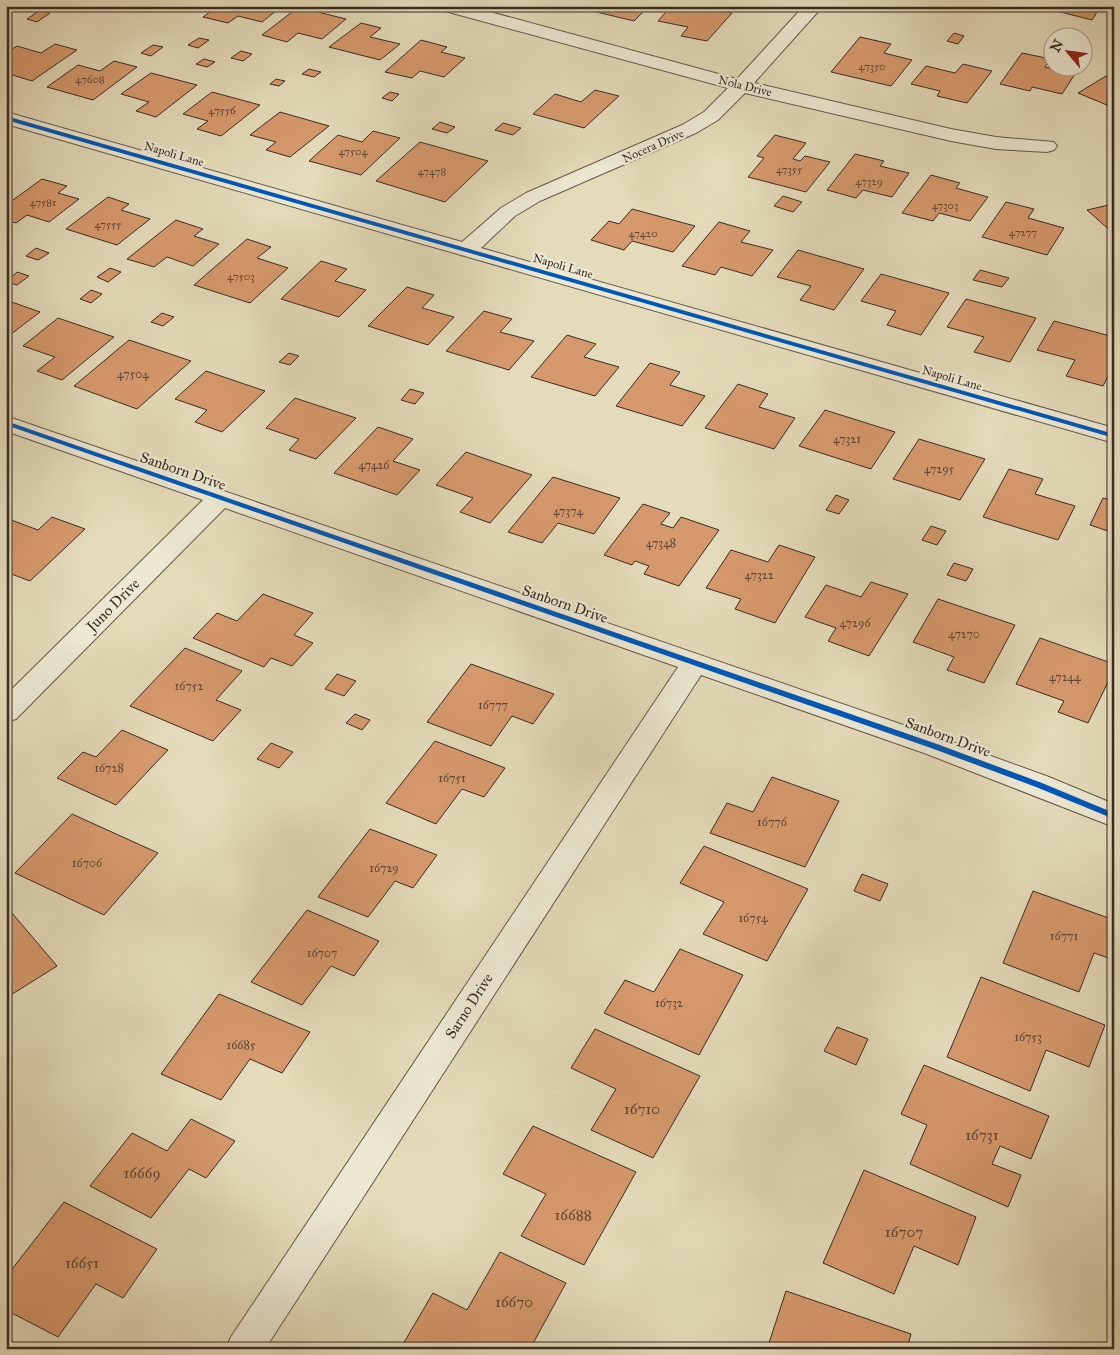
<svg xmlns="http://www.w3.org/2000/svg" width="1120" height="1355" viewBox="0 0 1120 1355" font-family="'IM FELL Great Primer',serif">
<rect width="100%" height="100%" fill="#e4dbba"/>
<filter id="stains"><feTurbulence type="fractalNoise" baseFrequency=".004" numOctaves="4"/><feColorMatrix values="0 0 0 0 .2 0 0 0 0 .09 0 0 0 0 .02 0 0 0 .5 -.17"/></filter>
<radialGradient id="worn" r=".72"><stop offset=".6" stop-color="#630" stop-opacity="0"/><stop offset="1" stop-color="#630" stop-opacity=".3"/></radialGradient>
<path fill="#d6996d" stroke="#392b25" d="M 165,6 L 198,6 L 190,12 Z
M 218,6 L 282,6 L 262,22 L 238,16 L 228,23 L 203,17 Z
M 300,6 L 323,9 L 318,12 L 346,19 L 322,39 L 298,33 L 287,42 L 262,35 Z
M 582,6 L 649,6 L 634,21 L 580,8 Z
M 671,6 L 699,6 L 732,13 L 707,41 L 681,36 L 688,27 L 658,21 Z
M 1037,6 L 1101,6 L 1092,20 Z
M 40,10 L 50,13 L 37,22 L 27,19 Z
M 361,23 L 381,28 L 370,37 L 400,44 L 380,60 L 329,47 Z
M 954,33 L 964,36 L 958,44 L 947,41 Z
M 860,37 L 891,44 L 884,53 L 912,60 L 891,86 L 831,72 Z
M 199,38 L 209,40 L 198,48 L 188,45 Z
M 421,40 L 447,47 L 441,52 L 465,58 L 444,77 L 420,71 L 412,78 L 385,72 Z
M 55,44 L 77,50 L 32,81 L 6,73 L 6,53 L 17,46 L 41,53 Z
M 153,45 L 163,47 L 151,56 L 141,53 Z
M 241,51 L 252,54 L 243,61 L 231,58 Z
M 1022,53 L 1051,59 L 1045,67 L 1075,74 L 1062,94 L 1032,87 L 1030,91 L 1000,84 Z
M 204,59 L 215,62 L 207,67 L 196,64 Z
M 114,61 L 137,67 L 93,100 L 47,87 L 78,65 L 100,71 Z
M 963,64 L 992,71 L 967,103 L 937,96 L 940,91 L 911,84 L 926,66 L 955,73 Z
M 309,69 L 321,72 L 314,77 L 302,74 Z
M 151,73 L 197,85 L 156,117 L 136,111 L 149,102 L 121,94 Z
M 1106,76 L 1114,80 L 1114,108 L 1078,93 Z
M 276,79 L 285,81 L 279,86 L 270,84 Z
M 595,90 L 619,96 L 584,128 L 533,114 L 555,94 L 581,102 Z
M 212,92 L 260,105 L 221,136 L 197,129 L 208,121 L 183,114 Z
M 390,92 L 399,94 L 392,101 L 382,98 Z
M 280,112 L 329,126 L 290,157 L 266,150 L 276,142 L 250,135 Z
M 440,122 L 455,127 L 447,133 L 432,129 Z
M 503,123 L 521,128 L 513,135 L 495,130 Z
M 373,131 L 400,138 L 361,175 L 309,161 L 338,135 L 362,142 Z
M 775,135 L 806,143 L 793,159 L 800,161 L 805,156 L 830,162 L 806,192 L 748,177 L 764,158 L 757,156 Z
M 420,142 L 488,161 L 445,202 L 376,181 Z
M 855,154 L 884,161 L 880,166 L 909,173 L 892,197 L 863,190 L 856,198 L 827,190 Z
M 931,175 L 960,183 L 956,188 L 988,197 L 970,221 L 939,213 L 933,221 L 902,213 Z
M 42,179 L 67,186 L 58,193 L 79,199 L 49,222 L 27,215 L 16,223 L 6,220 L 6,205 Z
M 783,196 L 802,202 L 793,212 L 774,206 Z
M 108,197 L 129,204 L 121,210 L 150,219 L 117,245 L 66,229 Z
M 1006,202 L 1034,209 L 1028,218 L 1064,228 L 1047,255 L 982,237 Z
M 1113,204 L 1114,205 L 1114,234 L 1087,210 Z
M 632,209 L 695,226 L 673,252 L 632,241 L 624,250 L 591,240 L 609,221 L 619,224 Z
M 176,220 L 203,229 L 194,236 L 219,244 L 193,266 L 167,257 L 154,267 L 127,259 Z
M 719,222 L 750,231 L 741,242 L 773,250 L 752,276 L 721,267 L 715,275 L 682,266 Z
M 247,239 L 271,247 L 257,258 L 288,268 L 250,303 L 194,285 Z
M 36,248 L 49,253 L 38,260 L 26,256 Z
M 798,250 L 864,269 L 834,310 L 800,300 L 811,286 L 777,277 Z
M 321,261 L 347,269 L 335,281 L 366,290 L 339,317 L 281,299 Z
M 110,268 L 121,272 L 108,282 L 97,277 Z
M 980,270 L 1009,278 L 1002,287 L 973,280 Z
M 17,272 L 29,276 L 17,285 L 6,282 Z
M 881,274 L 949,293 L 921,335 L 887,325 L 896,311 L 861,301 Z
M 407,287 L 434,295 L 422,308 L 454,317 L 428,345 L 368,326 Z
M 91,290 L 102,294 L 91,303 L 80,299 Z
M 966,299 L 1036,318 L 1010,362 L 974,352 L 984,337 L 947,327 Z
M 6,300 L 40,312 L 6,338 Z
M 484,311 L 512,319 L 500,332 L 534,341 L 509,370 L 446,351 Z
M 162,313 L 174,317 L 163,326 L 151,322 Z
M 58,318 L 114,337 L 62,380 L 37,371 L 55,357 L 23,346 Z
M 1054,321 L 1114,337 L 1114,365 L 1103,386 L 1066,376 L 1075,360 L 1037,350 Z
M 567,335 L 596,344 L 584,357 L 619,367 L 595,396 L 531,377 Z
M 129,340 L 191,361 L 137,409 L 74,386 Z
M 289,353 L 299,356 L 290,365 L 279,362 Z
M 650,363 L 680,372 L 670,385 L 705,396 L 682,426 L 616,406 Z
M 206,371 L 265,391 L 222,432 L 195,422 L 207,410 L 175,399 Z
M 738,384 L 768,394 L 759,407 L 795,418 L 774,449 L 705,428 Z
M 410,389 L 424,393 L 415,404 L 401,400 Z
M 295,398 L 356,418 L 316,459 L 289,450 L 299,439 L 266,428 Z
M 825,410 L 895,432 L 871,469 L 799,446 Z
M 378,427 L 413,439 L 393,461 L 420,470 L 397,495 L 334,473 Z
M 919,439 L 985,459 L 960,500 L 893,479 Z
M 466,452 L 532,475 L 490,523 L 460,512 L 473,498 L 436,485 Z
M 1009,469 L 1043,479 L 1035,494 L 1075,506 L 1058,540 L 983,517 Z
M 553,477 L 620,498 L 594,534 L 558,523 L 542,543 L 508,532 Z
M 836,495 L 849,500 L 839,514 L 826,510 Z
M 1103,498 L 1114,501 L 1114,533 L 1090,525 Z
M 643,504 L 670,513 L 661,524 L 673,528 L 681,517 L 719,530 L 679,586 L 644,574 L 649,566 L 635,561 L 632,565 L 604,555 Z
M 52,517 L 85,529 L 30,581 L 6,572 L 6,518 L 38,530 Z
M 931,526 L 946,531 L 937,545 L 922,540 Z
M 779,545 L 815,557 L 775,623 L 735,609 L 741,599 L 706,588 L 731,550 L 768,562 Z
M 954,563 L 973,569 L 966,581 L 947,575 Z
M 871,582 L 908,594 L 869,656 L 828,641 L 836,628 L 805,617 L 826,585 L 861,597 Z
M 263,594 L 313,613 L 294,635 L 313,643 L 292,666 L 271,658 L 264,667 L 193,638 L 217,613 L 237,621 Z
M 938,599 L 1015,625 L 984,683 L 947,670 L 954,657 L 913,642 Z
M 1040,638 L 1114,664 L 1114,670 L 1088,723 L 1058,712 L 1064,701 L 1016,684 Z
M 185,648 L 242,671 L 216,700 L 241,710 L 213,741 L 130,706 Z
M 471,664 L 554,694 L 533,724 L 512,716 L 491,746 L 427,722 Z
M 337,674 L 356,681 L 344,696 L 325,689 Z
M 355,714 L 370,720 L 362,730 L 346,723 Z
M 122,730 L 168,750 L 116,805 L 57,778 L 83,752 L 96,757 Z
M 435,741 L 505,768 L 484,797 L 462,789 L 436,824 L 386,803 Z
M 271,743 L 293,752 L 279,768 L 257,759 Z
M 772,777 L 839,801 L 805,867 L 710,833 L 727,803 L 753,812 Z
M 72,814 L 158,853 L 104,915 L 15,873 Z
M 370,829 L 437,855 L 413,888 L 395,881 L 368,917 L 318,897 Z
M 704,846 L 808,889 L 767,961 L 703,934 L 724,902 L 680,883 Z
M 862,874 L 888,884 L 880,901 L 854,891 Z
M 1033,891 L 1114,920 L 1114,960 L 1094,953 L 1079,992 L 1003,963 Z
M 6,906 L 57,966 L 6,998 Z
M 307,910 L 379,941 L 354,976 L 331,966 L 302,1005 L 251,982 Z
M 680,949 L 743,975 L 699,1055 L 604,1013 L 625,980 L 654,992 Z
M 981,977 L 1105,1025 L 1089,1067 L 1046,1050 L 1030,1091 L 947,1057 Z
M 219,994 L 310,1032 L 282,1073 L 250,1059 L 221,1100 L 161,1074 Z
M 837,1027 L 868,1039 L 856,1065 L 824,1051 Z
M 595,1029 L 700,1076 L 653,1158 L 591,1130 L 616,1089 L 571,1068 Z
M 924,1065 L 1049,1116 L 1031,1159 L 1000,1146 L 992,1164 L 1021,1175 L 1008,1207 L 910,1164 L 927,1125 L 901,1114 Z
M 191,1119 L 235,1141 L 206,1178 L 189,1169 L 151,1218 L 90,1186 L 132,1133 L 167,1151 Z
M 533,1126 L 636,1172 L 584,1265 L 521,1236 L 546,1194 L 503,1174 Z
M 864,1170 L 976,1217 L 958,1265 L 914,1246 L 894,1294 L 823,1263 Z
M 64,1202 L 157,1249 L 123,1298 L 96,1284 L 58,1337 L 6,1310 L 6,1277 Z
M 500,1252 L 566,1283 L 530,1349 L 413,1349 L 403,1344 L 433,1293 L 467,1310 Z
M 786,1291 L 911,1334 L 907,1349 L 767,1349 Z"/>
<g fill="none" stroke-linecap="round" stroke-linejoin="round">
<g stroke="#64574a" stroke-width="2">
<path id="minor" d="M 438,6 L 468,6 L 737,79 L 804,6 L 823,6 L 754,83 L 951,129 L 996,137 L 1054,142 L 1057,146 L 1054,150 L 1047,152 L 996,149 L 951,141 L 745,93 L 718,120 L 696,133 L 540,201 L 515,216 L 481,248 L 1114,428 L 1114,443 L 6,124 L 6,112 L 462,242 L 501,208 L 526,193 L 682,125 L 704,112 L 728,88 L 441,10 Z
M 6,416 L 944,739 L 1049,777 L 1114,804 L 1114,827 L 924,753 L 701,675 L 265,1349 L 226,1349 L 231,1337 L 678,667 L 225,508 L 16,719 L 6,722 L 6,695 L 203,500 L 6,431 Z"/>
</g>
<use href="#minor" fill="#ede8d2" fill-rule="evenodd"/>
<g stroke="#ede8d2" stroke-width="3">
<path id="cycleway" d="M 6,116 L 1114,434 L 1114,438 L 6,120 Z
M 6,421 L 937,744 L 1042,783 L 1114,813 L 1114,819 L 1036,787 L 931,748 L 6,425 Z"/>
</g>
<use href="#cycleway" fill="#0057b8" fill-rule="evenodd"/>
</g>
<g text-anchor="middle" dominant-baseline="central" stroke-width="4.5" stroke-linejoin="round" paint-order="stroke">
<g font-size="11" fill="#604637">
<text x="872" y="66">47350</text>
<text x="90" y="79">47608</text>
<text x="222" y="110">47556</text>
<text x="353" y="151">47504</text>
<text x="789" y="169">47355</text>
<text x="432" y="171">47478</text>
<text x="869" y="181">47329</text>
<text x="43" y="202">47581</text>
<text x="945" y="205">47303</text>
<text x="108" y="224">47555</text>
<text x="1023" y="232">47277</text>
<text x="643" y="233">47420</text>
<text x="241" y="276">47503</text>
</g>
<g font-size="12" fill="#392b25" stroke="#ede8d2">
<text transform="translate(745 86) rotate(14)">Nola Drive</text>
<text transform="translate(653 146) rotate(-24)">Nocera Drive</text>
<text transform="translate(174 154) rotate(16)">Napoli Lane</text>
<text transform="translate(563 266) rotate(16)">Napoli Lane</text>
<text transform="translate(952 378) rotate(16)">Napoli Lane</text>
</g>
<g font-size="12" fill="#604637">
<text x="133" y="374">47504</text>
<text x="847" y="439">47321</text>
<text x="374" y="465">47426</text>
<text x="939" y="469">47295</text>
<text x="568" y="511">47374</text>
<text x="661" y="543">47348</text>
<text x="759" y="575">47322</text>
<text x="855" y="623">47296</text>
<text x="964" y="634">47270</text>
<text x="1065" y="677">47244</text>
<text x="189" y="686">16752</text>
<text x="493" y="705">16777</text>
<text x="109" y="768">16728</text>
<text x="452" y="778">16751</text>
<text x="772" y="822">16776</text>
<text x="87" y="863">16706</text>
<text x="384" y="868">16729</text>
<text x="753" y="918">16754</text>
<text x="1064" y="936">16771</text>
<text x="322" y="953">16707</text>
<text x="669" y="1003">16732</text>
<text x="1028" y="1037">16753</text>
<text x="241" y="1045">16685</text>
</g>
<g font-size="15" fill="#392b25" stroke="#ede8d2">
<text transform="translate(183 471) rotate(19)">Sanborn Drive</text>
<text transform="translate(565 604) rotate(19)">Sanborn Drive</text>
<text transform="translate(113 605) rotate(-45)">Juno Drive</text>
<text transform="translate(948 737) rotate(20)">Sanborn Drive</text>
<text transform="translate(469 1006) rotate(-57)">Sarno Drive</text>
</g>
<g font-size="15" fill="#604637">
<text x="642" y="1109">16710</text>
<text x="982" y="1135">16731</text>
<text x="142" y="1173">16669</text>
<text x="573" y="1215">16688</text>
<text x="904" y="1232">16707</text>
<text x="82" y="1263">16651</text>
<text x="514" y="1302">16670</text>
</g>
</g>
<rect width="1120" height="1355" fill="none" stroke="#e4dbba" stroke-width="25"/>
<rect x="8" y="8" width="1105" height="1340" fill="none" stroke="#392b25" stroke-width="2.5"/>
<rect x="12" y="12" width="1095" height="1330" fill="none" stroke="#392b25"/>
<g transform="translate(1068 52) rotate(299)"><circle r="24" fill="#ede8d2" stroke="#a59c8d"/>
<path d="M0-4L9 19L0 12L-9 19Z" fill="#8f2418"/>
<text y="-8" font-size="14" font-weight="bold" text-anchor="middle" fill="#392b25">N</text>
</g>
<rect width="100%" height="100%" filter="url(#stains)"/>
<rect width="100%" height="100%" fill="url(#worn)"/>
</svg>
